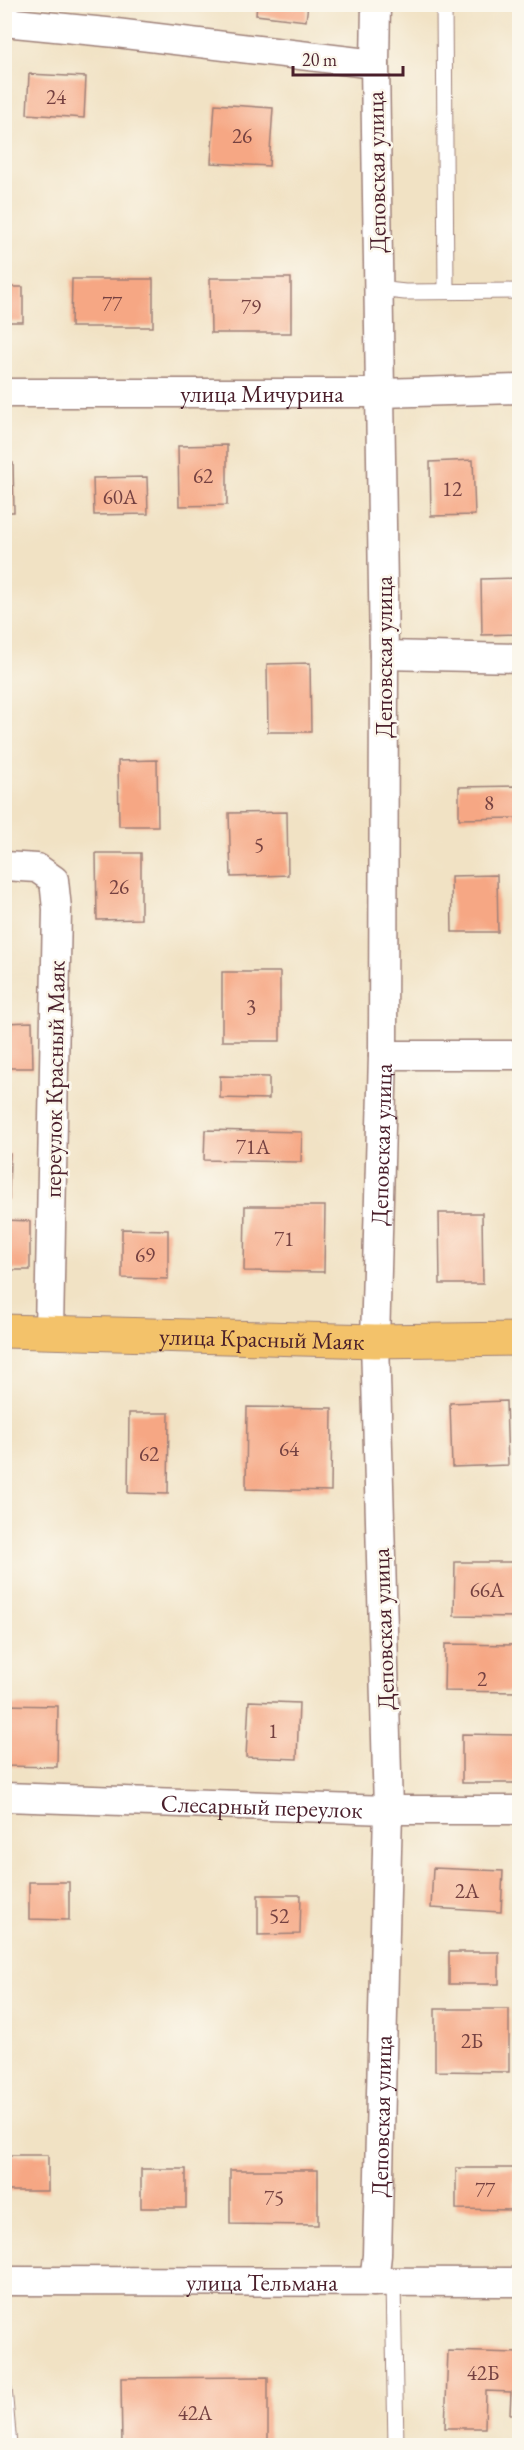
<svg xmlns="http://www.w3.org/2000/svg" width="524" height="2450" viewBox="0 0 524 2450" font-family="'EB Garamond',serif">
<rect width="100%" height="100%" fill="#fbf7ec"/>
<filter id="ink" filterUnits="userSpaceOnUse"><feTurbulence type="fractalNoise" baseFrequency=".0167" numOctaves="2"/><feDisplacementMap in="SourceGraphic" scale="12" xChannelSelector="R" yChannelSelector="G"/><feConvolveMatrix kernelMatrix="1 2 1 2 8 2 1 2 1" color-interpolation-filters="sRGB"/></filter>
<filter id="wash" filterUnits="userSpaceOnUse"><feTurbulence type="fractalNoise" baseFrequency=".008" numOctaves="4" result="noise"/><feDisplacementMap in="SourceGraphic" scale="24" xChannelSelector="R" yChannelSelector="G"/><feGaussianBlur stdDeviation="1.35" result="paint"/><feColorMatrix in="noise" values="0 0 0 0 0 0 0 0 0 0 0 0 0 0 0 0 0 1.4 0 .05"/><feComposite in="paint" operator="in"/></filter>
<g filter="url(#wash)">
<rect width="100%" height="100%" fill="#f1e2c4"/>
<g id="blocks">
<path fill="#f6a784" d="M 156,4 L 202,4 L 201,11 Z
M 257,4 L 308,4 L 306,21 L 256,15 Z
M 29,74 L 86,77 L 84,118 L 27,114 Z
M 215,104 L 273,108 L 269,166 L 211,163 Z
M 210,278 L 291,278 L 291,333 L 211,333 Z
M 72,279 L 153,279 L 153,327 L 71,327 Z
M 4,287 L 23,287 L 23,322 L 4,322 Z
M 227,445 L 227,505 L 179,506 L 178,446 Z
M 473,460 L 475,515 L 431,516 L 430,462 Z
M 4,463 L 13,463 L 14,512 L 4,512 Z
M 147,477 L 148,514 L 94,515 L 93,478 Z
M 520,578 L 520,634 L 482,635 L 481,579 Z
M 310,663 L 311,732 L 268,732 L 267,664 Z
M 157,760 L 158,826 L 119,826 L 118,761 Z
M 520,786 L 520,818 L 459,819 L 459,787 Z
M 287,812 L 288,875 L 231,877 L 229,813 Z
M 96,853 L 141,853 L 141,919 L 97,920 Z
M 497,875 L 498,932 L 452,932 L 451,876 Z
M 222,972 L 280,972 L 280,1041 L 222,1041 Z
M 32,1022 L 33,1068 L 4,1068 L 4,1023 Z
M 220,1076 L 269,1077 L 269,1099 L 220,1098 Z
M 205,1130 L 302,1132 L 301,1162 L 204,1160 Z
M 4,1154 L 10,1154 L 9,1200 L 4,1200 Z
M 245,1206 L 325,1206 L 324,1272 L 244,1271 Z
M 439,1213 L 482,1213 L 483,1284 L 440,1284 Z
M 4,1220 L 30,1221 L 30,1270 L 4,1270 Z
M 122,1229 L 168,1230 L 168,1279 L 122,1278 Z
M 506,1401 L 508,1465 L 452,1467 L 450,1403 Z
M 247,1407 L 332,1408 L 331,1491 L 246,1489 Z
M 129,1413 L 169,1413 L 168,1494 L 128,1493 Z
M 455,1562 L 520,1562 L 520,1617 L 454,1616 Z
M 445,1644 L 520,1645 L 519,1692 L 444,1691 Z
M 249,1701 L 299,1703 L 297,1759 L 246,1757 Z
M 4,1705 L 58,1706 L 57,1767 L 4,1766 Z
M 462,1734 L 520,1735 L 520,1783 L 462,1783 Z
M 433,1868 L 503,1871 L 501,1912 L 431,1908 Z
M 29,1882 L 69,1882 L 69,1920 L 29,1919 Z
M 258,1895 L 301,1895 L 300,1934 L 258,1935 Z
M 449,1952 L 499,1952 L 499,1984 L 449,1984 Z
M 435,2009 L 509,2009 L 509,2072 L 435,2071 Z
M 4,2155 L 48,2155 L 48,2191 L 4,2191 Z
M 456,2168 L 514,2168 L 514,2210 L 456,2209 Z
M 141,2169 L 186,2169 L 186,2208 L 141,2208 Z
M 230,2170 L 318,2170 L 318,2225 L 230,2224 Z
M 448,2351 L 520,2353 L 520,2414 L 510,2414 L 511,2392 L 486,2391 L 485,2428 L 445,2428 Z
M 268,2377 L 268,2446 L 122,2446 L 121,2378 Z"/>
</g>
</g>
<g filter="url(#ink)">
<use href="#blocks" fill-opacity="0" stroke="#9e8078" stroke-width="1.5"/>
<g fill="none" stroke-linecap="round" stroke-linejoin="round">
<g stroke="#9e8078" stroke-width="17">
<path id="service" d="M 444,4 L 446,291
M 378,289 L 405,292 L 520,291
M 393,2282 L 396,2446
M 4,2388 L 9,2446"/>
</g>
<g stroke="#9e8078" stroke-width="31">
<g id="minor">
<path d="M 4,22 L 116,33 L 375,64"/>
<path id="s1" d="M 4,393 L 381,393 L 520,389"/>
<path d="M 384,655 L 520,658"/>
<path d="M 4,866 L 37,868 L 54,880 L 57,909 L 49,1331"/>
<path d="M 383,1055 L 520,1055"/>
<path id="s2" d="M 4,1797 L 388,1810 L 520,1810"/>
<path id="s3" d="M 4,2281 L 520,2282"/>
<path id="s4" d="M 374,2282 L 377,2255 L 388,1810 L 375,1341 L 383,1055 L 384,655 L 375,64 L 376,4"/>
</g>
</g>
<g stroke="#9e8078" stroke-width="35">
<g id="primary">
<path id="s5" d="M 4,1331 L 375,1341 L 520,1339"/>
</g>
</g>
<use href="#service" stroke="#fff" stroke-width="15"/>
<use href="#minor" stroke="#fff" stroke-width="28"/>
<use href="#primary" stroke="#f3c26a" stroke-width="33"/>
</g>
</g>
<g text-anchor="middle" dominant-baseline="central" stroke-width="5" stroke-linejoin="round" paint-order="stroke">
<g font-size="21" fill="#754141">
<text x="56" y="96">24</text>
<text x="242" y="135">26</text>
<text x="112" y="303">77</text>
<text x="251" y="306">79</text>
<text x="203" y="475">62</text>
<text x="452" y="488">12</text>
<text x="120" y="496">60А</text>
<text x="489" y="802">8</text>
<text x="259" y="844">5</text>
<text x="119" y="886">26</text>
<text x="251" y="1006">3</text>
<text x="253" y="1146">71А</text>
<text x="284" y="1238">71</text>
<text x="145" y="1254">69</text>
<text x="289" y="1448">64</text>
<text x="149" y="1453">62</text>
<text x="487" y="1589">66А</text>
<text x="482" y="1678">2</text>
<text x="273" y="1730">1</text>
<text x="467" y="1890">2А</text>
<text x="279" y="1915">52</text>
<text x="472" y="2040">2Б</text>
<text x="485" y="2189">77</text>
<text x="274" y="2197">75</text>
<text x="483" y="2372">42Б</text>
<text x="195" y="2412">42А</text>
</g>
<g font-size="24" fill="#4a1f2b" stroke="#fbf7ec">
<text transform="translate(376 172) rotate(-91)">Деповская улица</text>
<text stroke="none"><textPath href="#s1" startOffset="258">улица Мичурина</textPath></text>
<text transform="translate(383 657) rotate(-90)">Деповская улица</text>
<text transform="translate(54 1079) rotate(-89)">переулок Красный Маяк</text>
<text stroke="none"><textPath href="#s4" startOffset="1138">Деповская улица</textPath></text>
<text stroke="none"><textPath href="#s5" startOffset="258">улица Красный Маяк</textPath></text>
<text transform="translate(383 1629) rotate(-92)">Деповская улица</text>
<text stroke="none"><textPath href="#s2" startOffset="258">Слесарный переулок</textPath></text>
<text stroke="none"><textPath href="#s4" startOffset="166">Деповская улица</textPath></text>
<text stroke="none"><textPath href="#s3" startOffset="258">улица Тельмана</textPath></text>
</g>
</g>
<rect width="524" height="2450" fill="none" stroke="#fbf7ec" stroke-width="24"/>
<path d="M293 66v9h110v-9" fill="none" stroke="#4a1f2b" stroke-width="3"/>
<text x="302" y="66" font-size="18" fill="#4a1f2b" stroke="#fbf7ec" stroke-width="4.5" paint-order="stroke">20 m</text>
</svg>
